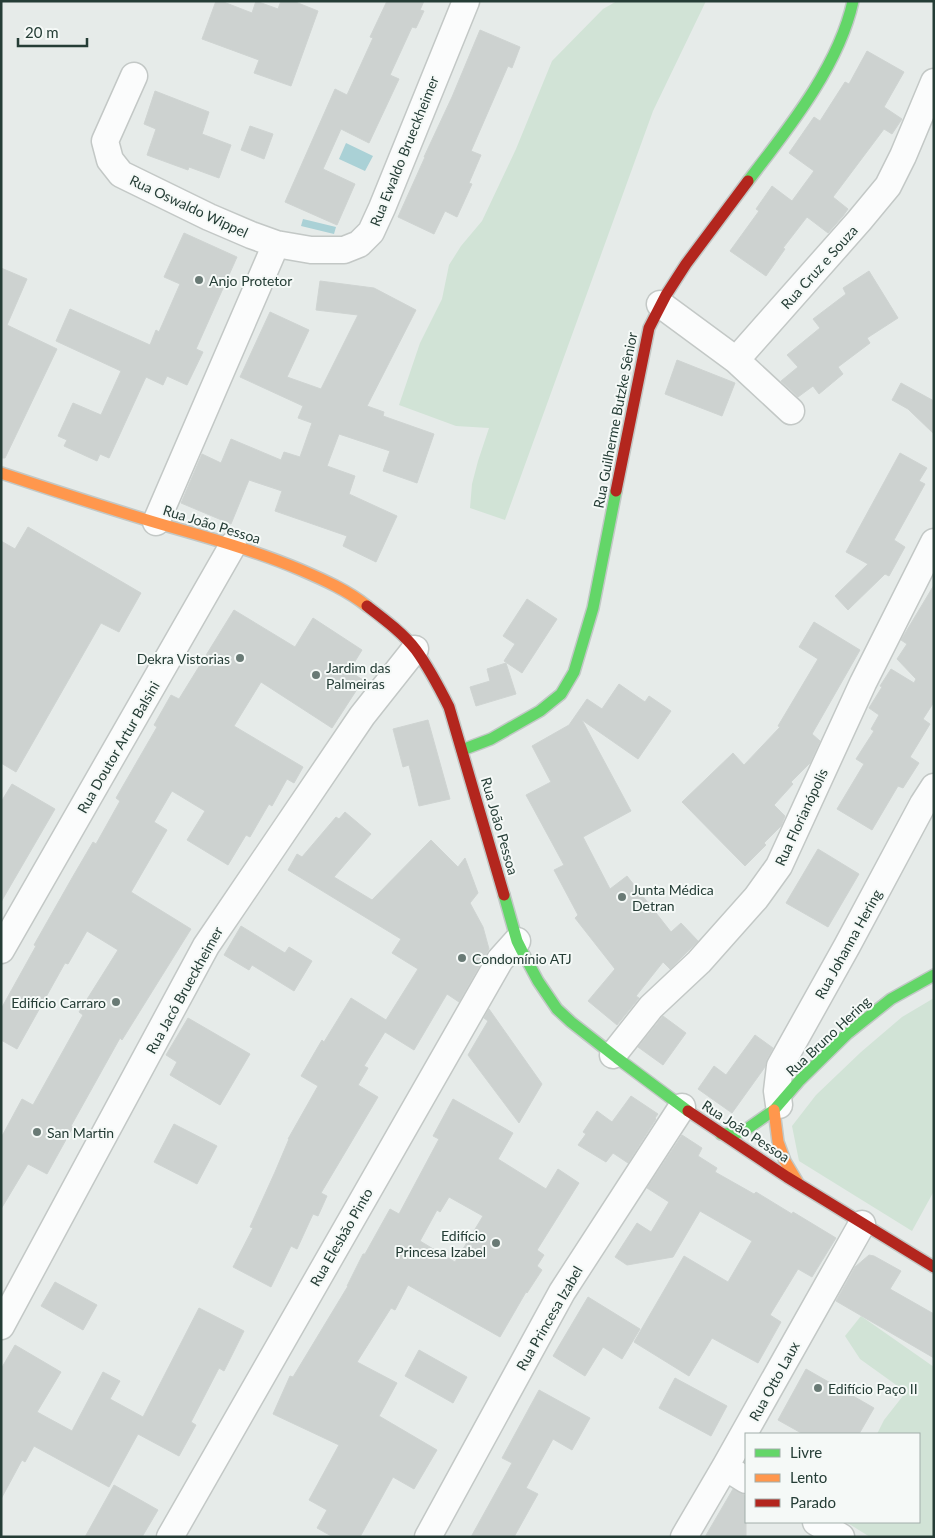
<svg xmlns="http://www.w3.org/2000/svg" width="935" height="1538" viewBox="0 0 935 1538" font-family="Lato,sans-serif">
<rect width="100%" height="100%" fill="#e6ebe9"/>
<path fill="#d1e3d6" d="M 617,1 L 706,1 L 653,111 L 505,520 L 470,508 L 472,484 L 478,461 L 489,428 L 456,426 L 399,405 L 420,343 L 442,299 L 449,265 L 461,246 L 482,221 L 516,149 L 552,61 L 603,9 Z
M 934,998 L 934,1191 L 912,1231 L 799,1161 L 792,1126 L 816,1095 L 861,1052 L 902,1017 Z
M 861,1316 L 934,1367 L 934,1537 L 870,1537 L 846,1522 L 919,1522 L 919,1434 L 877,1434 L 884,1420 L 906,1392 L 860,1359 L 845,1336 Z"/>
<path fill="#aad1d6" d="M 346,143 L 373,156 L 365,171 L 339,159 Z
M 303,219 L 336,227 L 334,234 L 301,226 Z"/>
<path fill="#cdd2d0" stroke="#cfd4d2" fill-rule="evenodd" d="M 216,1 L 221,1 L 252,13 L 256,1 L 278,9 L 281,1 L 293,1 L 318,11 L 291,86 L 254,73 L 259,60 L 202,39 Z
M 387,1 L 424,1 L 420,10 L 424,11 L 416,28 L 412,27 L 390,75 L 399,79 L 369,143 L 341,129 L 323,169 L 355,184 L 337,225 L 285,202 L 335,89 L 347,95 L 373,38 L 370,37 Z
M 480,30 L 520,47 L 512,68 L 508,66 L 471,151 L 481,155 L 469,183 L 472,184 L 457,217 L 445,211 L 434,234 L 398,217 L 425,157 L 424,157 L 452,97 Z
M 867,51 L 904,72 L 884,107 L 902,119 L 892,134 L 884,129 L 833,197 L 848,209 L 843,216 L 828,233 L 807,217 L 783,248 L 785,249 L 766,276 L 730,251 L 759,211 L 756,209 L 772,186 L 792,201 L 814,171 L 789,153 L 814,117 L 820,121 L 845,82 L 849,84 Z
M 155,91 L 209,112 L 202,134 L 231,145 L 219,178 L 189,167 L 188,170 L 147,155 L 156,129 L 144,124 Z
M 250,126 L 273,134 L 264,159 L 241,150 Z
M 184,233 L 237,257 L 196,349 L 203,352 L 187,385 L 167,376 L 163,385 L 146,377 L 109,458 L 100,454 L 97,461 L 64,446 L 67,440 L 58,436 L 73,403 L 101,415 L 121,371 L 56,341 L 70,309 L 150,345 L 156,330 L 159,332 L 180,284 L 164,277 Z
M 1,268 L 27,279 L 7,325 L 57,349 L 5,458 L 1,458 Z
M 869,271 L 898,318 L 867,338 L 870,343 L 838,367 L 843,374 L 819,394 L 813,386 L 798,397 L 781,381 L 798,367 L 787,355 L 820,328 L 813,319 L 846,294 L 843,288 Z
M 320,281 L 374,288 L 416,310 L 367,406 L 384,412 L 383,416 L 434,434 L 417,483 L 383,471 L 390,451 L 339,434 L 327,466 L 355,476 L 349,494 L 397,516 L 376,562 L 343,546 L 347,536 L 275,511 L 282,491 L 249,480 L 231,524 L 181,503 L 202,454 L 221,463 L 231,439 L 281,460 L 284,452 L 300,457 L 312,423 L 298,418 L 303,406 L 240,377 L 270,312 L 309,330 L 287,377 L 321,389 L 358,315 L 316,310 Z
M 677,360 L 735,383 L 722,416 L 665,394 Z
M 901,383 L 934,401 L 934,434 L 908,409 L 892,400 Z
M 900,453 L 927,468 L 919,481 L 925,484 L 894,540 L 905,547 L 889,576 L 885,574 L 848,610 L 835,596 L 868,564 L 846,552 Z
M 28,527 L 141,593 L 119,632 L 101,623 L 16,772 L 1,763 L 1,541 L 15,549 Z
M 934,585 L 934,702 L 923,719 L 930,724 L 910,757 L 919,763 L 903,788 L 898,786 L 872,830 L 837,809 L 864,764 L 856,759 L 874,731 L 871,729 L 879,715 L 869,708 L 882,687 L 880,686 L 891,669 L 914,683 L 916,679 L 897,659 L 907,644 L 901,640 Z
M 527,599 L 557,619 L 522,673 L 504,661 L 515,644 L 503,636 Z
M 234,610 L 295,647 L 313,618 L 362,650 L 349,671 L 363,680 L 332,728 L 261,682 L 234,726 L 303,767 L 294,783 L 287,779 L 272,806 L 269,804 L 250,837 L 246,835 L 228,865 L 187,840 L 205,811 L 172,791 L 154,822 L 167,830 L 131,892 L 191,929 L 122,1040 L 120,1038 L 71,1126 L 73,1127 L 47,1174 L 28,1164 L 1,1209 L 1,1138 L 22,1099 L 33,1105 L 83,1015 L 79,1012 L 118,950 L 87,931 L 68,964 L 65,963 L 17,1049 L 1,1040 L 1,1009 L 36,946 L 34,945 L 72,878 L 93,842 L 96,844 L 120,801 L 116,798 L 157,727 L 154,725 L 171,695 L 179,699 Z
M 814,622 L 860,650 L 812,734 L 820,741 L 810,763 L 791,782 L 793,784 L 774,805 L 785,816 L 781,826 L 764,843 L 766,845 L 745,866 L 682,802 L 733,753 L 744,765 L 780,727 L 778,726 L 818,659 L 799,647 Z
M 506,663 L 516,694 L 476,706 L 470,687 L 490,681 L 487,669 Z
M 619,684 L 645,702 L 649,696 L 671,711 L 638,759 L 582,720 L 631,811 L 583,837 L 610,889 L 627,876 L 671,932 L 681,923 L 698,941 L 670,969 L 663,962 L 636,996 L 639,998 L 617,1025 L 588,1001 L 615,969 L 575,918 L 578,915 L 554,870 L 564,865 L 526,795 L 551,782 L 532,746 L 569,725 L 587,699 L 602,709 Z
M 428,720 L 450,799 L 419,806 L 409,765 L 403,767 L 393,729 Z
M 12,784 L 55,809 L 1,902 L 1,802 Z
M 345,812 L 371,834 L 334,877 L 372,900 L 431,840 L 458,867 L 465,858 L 478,893 L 470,903 L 483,927 L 489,949 L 459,1002 L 447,994 L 414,1050 L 385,1032 L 364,1066 L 368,1068 L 358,1085 L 378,1097 L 321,1193 L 327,1196 L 318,1216 L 313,1214 L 297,1249 L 291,1246 L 271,1287 L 233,1267 L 253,1228 L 250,1227 L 275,1172 L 289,1139 L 288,1139 L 318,1086 L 301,1076 L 322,1040 L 324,1042 L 351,998 L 386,1020 L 418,969 L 392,953 L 401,939 L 288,870 L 297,854 L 302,857 L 336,817 L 339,819 Z
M 818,849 L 859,874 L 828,927 L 786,903 Z
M 241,926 L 285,953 L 289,947 L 312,961 L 294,991 L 252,965 L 249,970 L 224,955 Z
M 489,1009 L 542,1084 L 519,1123 L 468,1055 L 488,1021 L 484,1018 Z
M 663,1016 L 686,1033 L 663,1065 L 638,1047 Z
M 188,1018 L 250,1054 L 220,1105 L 170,1075 L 177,1062 L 166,1055 Z
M 755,1035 L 773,1048 L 767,1059 L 765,1067 L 732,1113 L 698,1089 L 714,1066 L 726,1075 Z
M 631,1096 L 658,1114 L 655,1118 L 656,1119 L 628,1163 L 613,1153 L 606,1162 L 578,1145 L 586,1134 L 583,1132 L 597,1111 L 612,1122 Z
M 453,1099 L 513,1133 L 498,1159 L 546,1189 L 558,1169 L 579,1183 L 537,1250 L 544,1255 L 537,1266 L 542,1270 L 527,1293 L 526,1292 L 500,1337 L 408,1285 L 395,1310 L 391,1308 L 357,1362 L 397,1383 L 379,1416 L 437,1450 L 414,1489 L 393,1477 L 360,1537 L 333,1537 L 317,1528 L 327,1510 L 309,1500 L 339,1445 L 273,1414 L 290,1376 L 293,1377 L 348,1286 L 347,1286 L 363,1254 L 365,1254 L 390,1209 L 399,1214 L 439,1139 L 433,1136 ZM 449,1197 L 483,1216 L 455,1262 L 420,1241 L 437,1210 L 440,1212 Z
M 174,1124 L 217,1146 L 197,1184 L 154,1162 Z
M 682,1135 L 702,1148 L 698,1156 L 717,1168 L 715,1172 L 754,1194 L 756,1192 L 792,1214 L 793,1212 L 836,1238 L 812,1277 L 798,1269 L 770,1315 L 781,1322 L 758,1363 L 712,1338 L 689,1376 L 634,1342 L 684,1256 L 728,1282 L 752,1241 L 700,1211 L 673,1257 L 627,1265 L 615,1257 L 637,1223 L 651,1232 L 669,1202 L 647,1188 Z
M 869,1255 L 874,1256 L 901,1271 L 890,1289 L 934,1314 L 934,1358 L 836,1301 L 855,1267 Z
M 55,1282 L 97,1305 L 83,1330 L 41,1306 Z
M 588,1297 L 640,1329 L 622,1359 L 603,1347 L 585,1376 L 553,1356 Z
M 199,1308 L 244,1331 L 224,1371 L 219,1368 L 191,1422 L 196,1425 L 179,1456 L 138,1434 L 109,1487 L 34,1446 L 25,1462 L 22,1460 L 1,1499 L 1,1369 L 15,1345 L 61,1372 L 37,1412 L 72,1431 L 103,1372 L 120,1381 L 110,1399 L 143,1417 Z
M 419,1350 L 467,1377 L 453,1403 L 405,1376 Z
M 806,1369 L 874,1408 L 859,1434 L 803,1434 L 778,1420 Z
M 675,1378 L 727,1406 L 711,1436 L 659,1408 Z
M 539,1390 L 590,1418 L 572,1450 L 553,1439 L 526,1488 L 538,1494 L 514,1537 L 471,1537 L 512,1463 L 502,1458 Z
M 114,1485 L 158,1510 L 142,1537 L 85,1537 Z
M 733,1489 L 746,1496 L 746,1537 L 705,1537 Z"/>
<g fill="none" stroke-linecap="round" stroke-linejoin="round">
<g stroke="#c3c8c6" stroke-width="29">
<path id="street" d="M 134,76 L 105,141 L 110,160 L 121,174 L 209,217 L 251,235 L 276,244 L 311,250 L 344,250 L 359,244 L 371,232 L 382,208 L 466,1
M 660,304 L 736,360 L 859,221 L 888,186 L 903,156 L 934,82
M 736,360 L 791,411
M 156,522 L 276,244
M 1,950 L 233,545
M 613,1055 L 651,1007 L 699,962 L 756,898 L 779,866 L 863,683 L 934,542
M 779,1105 L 777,1091 L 780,1066 L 847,946 L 923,804 L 934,787
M 1,1326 L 206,946 L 362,716 L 415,649
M 725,1467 L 746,1480
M 816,1522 L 841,1537
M 170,1537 L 500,960 L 517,941
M 428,1537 L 562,1292 L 682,1107
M 684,1537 L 725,1467 L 862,1224"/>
</g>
<g stroke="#c2c8c6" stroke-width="14">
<path id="fast" d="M 748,181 C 788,129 839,66 853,1
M 462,750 L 491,739 L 540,711 L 561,694 L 574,672 L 593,608 L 616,491
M 504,895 L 517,941 L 522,951 L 538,981 L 557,1009 L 571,1022 L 617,1058 L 688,1111
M 721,1134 L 737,1133 L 744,1131 L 774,1110 L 800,1080 L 847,1034 L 891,999 L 934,975"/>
</g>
<g stroke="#c2c8c6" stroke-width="14">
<path id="slow" d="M 1,473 C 55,491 109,509 164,525 C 210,538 256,551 301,570 C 324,580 347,590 367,606
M 774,1110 L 778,1142 L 785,1161 L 797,1181"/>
</g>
<g stroke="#c2c8c6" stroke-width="14">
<path id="jam" d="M 616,491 L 649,328 L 666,295 L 686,264 L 748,181
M 367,606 C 384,619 404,634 416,650 C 429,668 439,687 449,707 L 504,895
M 688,1111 L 787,1177 L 934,1267"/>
</g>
<use href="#street" stroke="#fbfcfc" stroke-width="26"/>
<use href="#fast" stroke="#63d668" stroke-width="11"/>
<use href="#slow" stroke="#ff974d" stroke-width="11"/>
<use href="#jam" stroke="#b3261e" stroke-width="11"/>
</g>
<g fill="#697a75" stroke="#f5f9f7" stroke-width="2">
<circle cx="199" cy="280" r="5"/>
<circle cx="240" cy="658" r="5"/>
<circle cx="316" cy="675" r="5"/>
<circle cx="622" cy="897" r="5"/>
<circle cx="462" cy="958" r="5"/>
<circle cx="116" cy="1002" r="5"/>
<circle cx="37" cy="1132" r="5"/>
<circle cx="496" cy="1243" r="5"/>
<circle cx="818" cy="1388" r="5"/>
</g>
<g text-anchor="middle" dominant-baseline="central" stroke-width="4" stroke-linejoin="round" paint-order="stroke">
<g font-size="14" fill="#253d36" stroke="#f5f9f7">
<text transform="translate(404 151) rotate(-68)">Rua Ewaldo Brueckheimer</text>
<text transform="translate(189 206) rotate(25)">Rua Oswaldo Wippel</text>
<text transform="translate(819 267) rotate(-48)">Rua Cruz e Souza</text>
<text transform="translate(615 420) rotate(-79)">Rua Guilherme Butzke Sênior</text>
<text transform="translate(212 524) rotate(17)">Rua João Pessoa</text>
<text transform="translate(118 747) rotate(-60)">Rua Doutor Artur Balsini</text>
<text transform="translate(801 817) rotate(-65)">Rua Florianópolis</text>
<text transform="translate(500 826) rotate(74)">Rua João Pessoa</text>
<text transform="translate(848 944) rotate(-61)">Rua Johanna Hering</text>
<text transform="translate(184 990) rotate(-61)">Rua Jacó Brueckheimer</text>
<text transform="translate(828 1036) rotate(-43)">Rua Bruno Hering</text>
<text transform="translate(746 1131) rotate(33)">Rua João Pessoa</text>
<text transform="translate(341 1237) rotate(-60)">Rua Elesbão Pinto</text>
<text transform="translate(549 1318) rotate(-60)">Rua Princesa Izabel</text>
<text transform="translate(774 1381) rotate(-61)">Rua Otto Laux</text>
</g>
<g font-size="14" fill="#253d36" stroke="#f5f9f7" text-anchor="start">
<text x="209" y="280">Anjo Protetor</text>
<text x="230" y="658" text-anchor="end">Dekra Vistorias</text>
<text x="326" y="667">Jardim das<tspan x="326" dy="16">Palmeiras</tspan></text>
<text x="632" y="889">Junta Médica<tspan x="632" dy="16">Detran</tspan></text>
<text x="472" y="958">Condomínio ATJ</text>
<text x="106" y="1002" text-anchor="end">Edifício Carraro</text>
<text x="47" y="1132">San Martin</text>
<text x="486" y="1235" text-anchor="end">Edifício<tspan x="486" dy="16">Princesa Izabel</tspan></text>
<text x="828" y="1388">Edifício Paço II</text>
</g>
</g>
<rect width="935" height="1538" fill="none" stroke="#253d36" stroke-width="5"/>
<rect x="745" y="1433" width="175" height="90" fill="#f5f9f7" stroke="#a2aeaa"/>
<rect x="755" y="1449" width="25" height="8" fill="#63d668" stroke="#a2aeaa"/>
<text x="790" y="1458" font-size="15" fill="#253d36">Livre</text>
<rect x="755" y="1474" width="25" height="8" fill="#ff974d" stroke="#a2aeaa"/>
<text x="790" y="1483" font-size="15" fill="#253d36">Lento</text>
<rect x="755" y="1499" width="25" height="8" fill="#b3261e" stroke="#a2aeaa"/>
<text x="790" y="1508" font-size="15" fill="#253d36">Parado</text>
<path d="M18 38v8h69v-8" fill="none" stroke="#253d36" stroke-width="2.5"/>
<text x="25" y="38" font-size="15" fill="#253d36" stroke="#f5f9f7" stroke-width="4" paint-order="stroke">20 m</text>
</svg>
